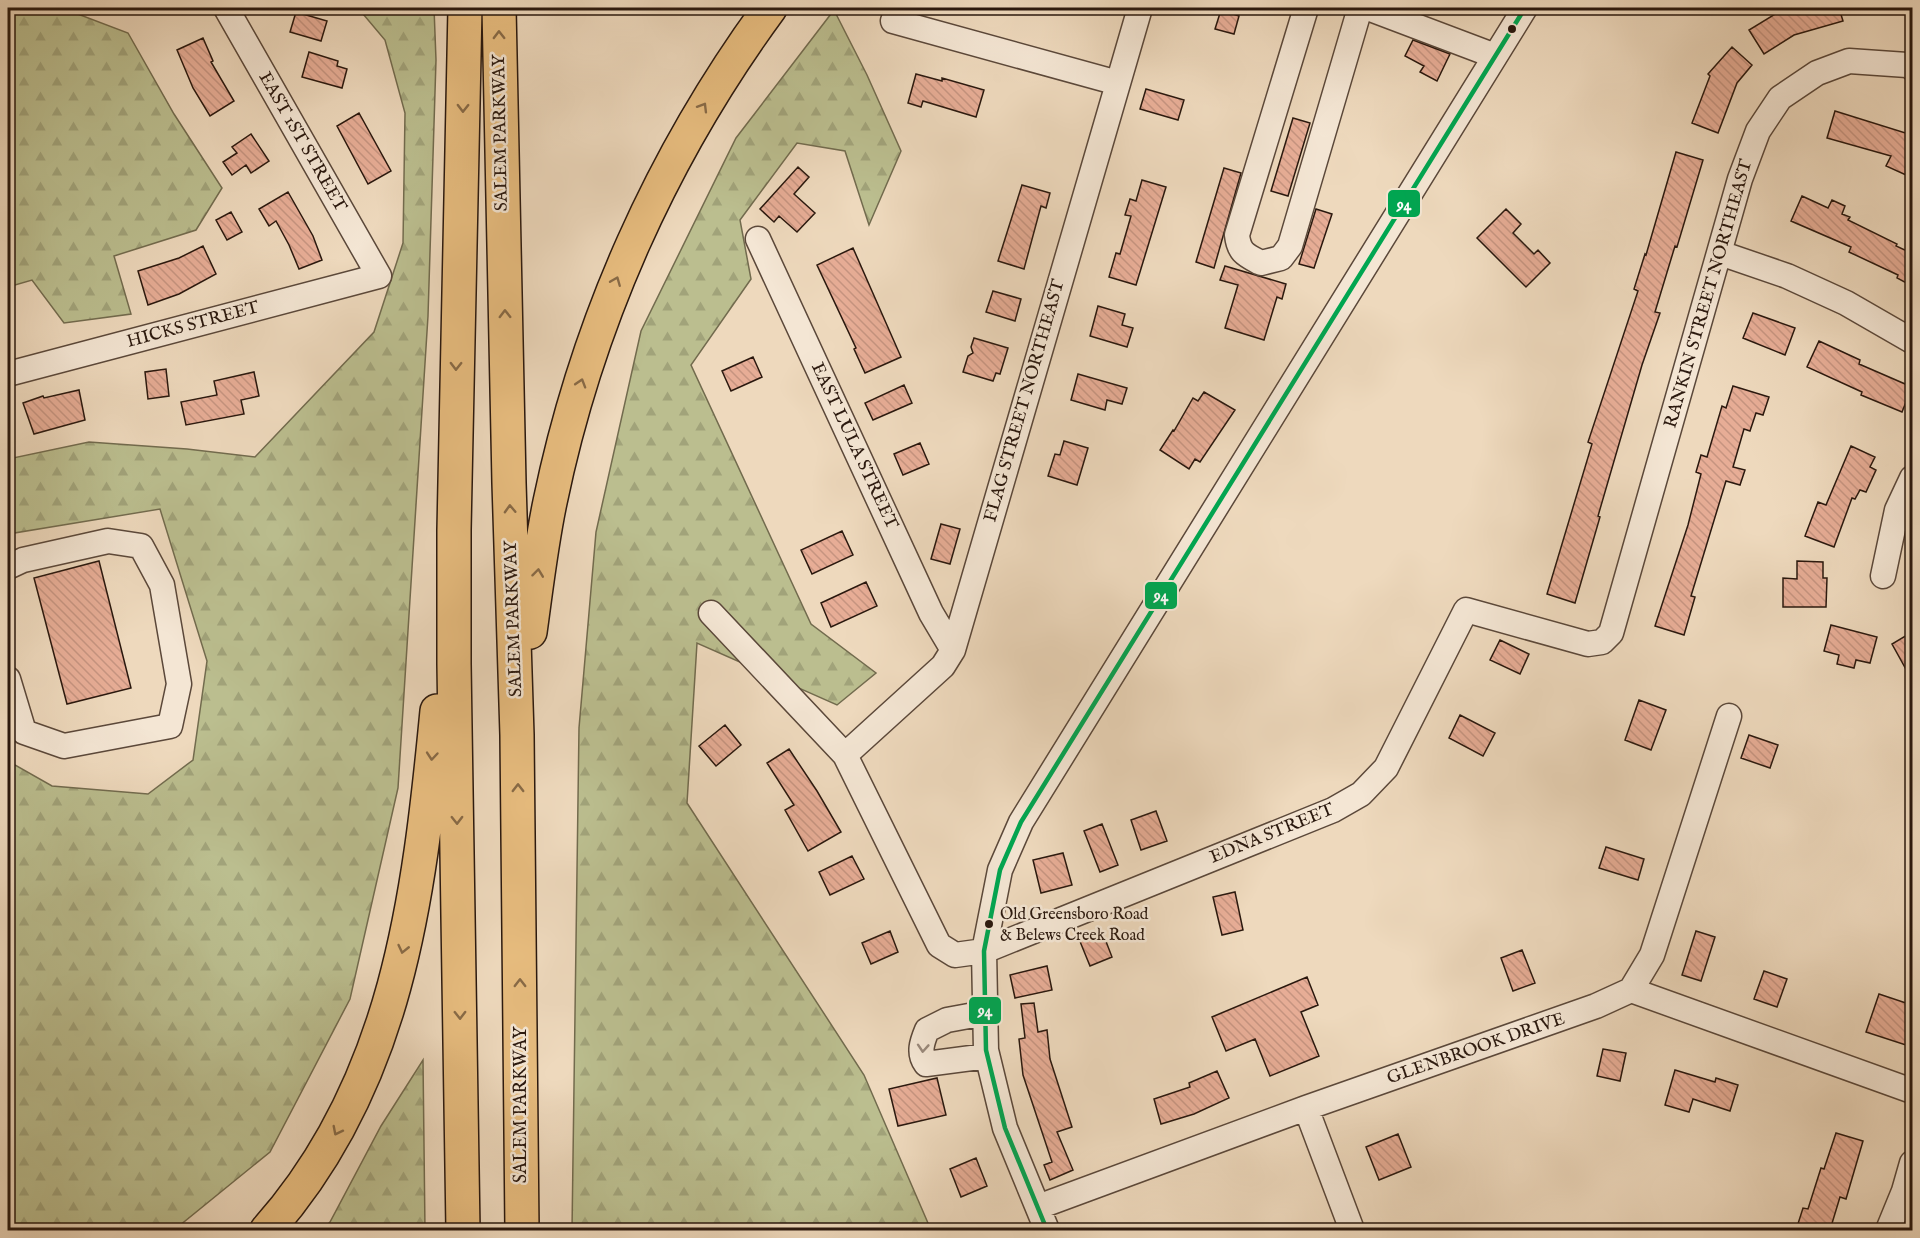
<svg xmlns="http://www.w3.org/2000/svg" width="1920" height="1238" viewBox="0 0 1920 1238" font-family="'IM FELL English',serif">
<defs>
<pattern id="forest-firs" width="22" height="20" patternUnits="userSpaceOnUse" patternTransform="scale(1.5)"><rect width="22" height="20" fill="#bbbe8f"/><path d="M5 1l3.5 6h-7zM16 11l3.5 6h-7z" fill="#a1a37a"/></pattern>
<pattern id="building-back-hatch" width="6" height="6" patternUnits="userSpaceOnUse" patternTransform="scale(1.5)"><rect width="6" height="6" fill="#e7ad96"/><path d="M-1 5l2 2M0 0l6 6M5-1l2 2" fill="none" stroke="#c69480"/></pattern>
</defs>
<rect width="100%" height="100%" fill="#eed9bd"/>
<filter id="stains"><feTurbulence type="fractalNoise" baseFrequency=".00333" numOctaves="4"/><feColorMatrix values="0 0 0 0 .2 0 0 0 0 .09 0 0 0 0 .02 0 0 0 .5 -.17"/></filter>
<radialGradient id="worn" r=".72"><stop offset=".6" stop-color="#630" stop-opacity="0"/><stop offset="1" stop-color="#630" stop-opacity=".3"/></radialGradient>
<path fill="url(#forest-firs)" stroke="#726b4e" stroke-width="1.5" d="M 8,8 L 62,8 L 128,33 L 174,114 L 222,188 L 196,230 L 114,256 L 131,314 L 64,323 L 32,280 L 8,287 Z
M 358,8 L 434,8 L 436,60 L 428,316 L 398,788 L 350,999 L 270,1152 L 174,1230 L 8,1230 L 8,761 L 52,786 L 148,794 L 193,760 L 207,661 L 160,509 L 8,534 L 8,459 L 89,442 L 187,449 L 255,457 L 374,332 L 403,243 L 405,113 L 385,40 Z
M 834,10 L 867,75 L 901,151 L 869,225 L 845,151 L 797,143 L 740,220 L 751,279 L 691,365 L 811,624 L 876,673 L 837,705 L 697,643 L 687,803 L 864,1075 L 931,1230 L 572,1230 L 579,728 L 596,532 L 641,331 L 736,138 Z
M 423,1060 L 425,1230 L 322,1230 L 330,1222 L 381,1126 Z"/>
<path fill="url(#building-back-hatch)" stroke="#2a180e" stroke-width="1.5" d="M 1785,8 L 1839,8 L 1843,21 L 1794,35 L 1764,54 L 1749,30 Z
M 1221,10 L 1239,16 L 1234,34 L 1215,29 Z
M 296,12 L 327,21 L 321,41 L 290,32 Z
M 203,38 L 213,61 L 211,62 L 234,101 L 210,116 L 193,88 L 177,50 Z
M 1413,40 L 1450,54 L 1437,81 L 1420,72 L 1424,66 L 1405,56 Z
M 1732,47 L 1752,65 L 1737,83 L 1718,133 L 1692,123 L 1710,76 L 1708,74 Z
M 309,52 L 338,61 L 337,66 L 347,69 L 342,88 L 302,77 Z
M 916,74 L 942,81 L 942,78 L 984,90 L 976,117 L 923,101 L 921,107 L 908,103 Z
M 1146,89 L 1184,100 L 1178,120 L 1140,109 Z
M 1835,111 L 1912,135 L 1912,160 L 1906,175 L 1886,166 L 1891,156 L 1827,138 Z
M 359,113 L 391,171 L 368,184 L 337,126 Z
M 1293,118 L 1310,123 L 1288,196 L 1271,191 Z
M 251,134 L 269,161 L 251,173 L 246,165 L 232,175 L 223,162 L 237,153 L 232,147 Z
M 1676,152 L 1703,160 L 1677,247 L 1675,246 L 1655,312 L 1660,313 L 1642,365 L 1598,516 L 1600,517 L 1575,603 L 1547,594 L 1592,444 L 1588,442 L 1638,291 L 1634,289 L 1645,254 L 1646,255 Z
M 798,167 L 809,177 L 794,194 L 815,213 L 797,232 L 779,216 L 774,222 L 760,209 Z
M 1224,168 L 1241,173 L 1214,268 L 1196,262 Z
M 1142,180 L 1166,187 L 1136,285 L 1109,277 L 1116,253 L 1120,254 L 1131,216 L 1125,215 L 1130,199 L 1136,201 Z
M 1022,185 L 1050,193 L 1046,208 L 1041,206 L 1024,269 L 998,261 Z
M 288,192 L 313,236 L 322,260 L 299,269 L 289,245 L 276,221 L 269,226 L 259,209 Z
M 1802,196 L 1828,208 L 1832,200 L 1845,206 L 1842,214 L 1850,217 L 1848,220 L 1897,244 L 1896,246 L 1909,252 L 1912,246 L 1912,286 L 1897,278 L 1898,275 L 1849,252 L 1851,247 L 1791,221 Z
M 1316,209 L 1332,214 L 1314,268 L 1299,264 Z
M 1506,209 L 1521,224 L 1513,233 L 1534,254 L 1538,250 L 1550,263 L 1526,287 L 1477,238 Z
M 231,212 L 242,232 L 227,240 L 216,220 Z
M 203,246 L 216,274 L 179,294 L 148,305 L 138,271 L 179,258 Z
M 853,248 L 901,357 L 865,373 L 854,349 L 856,348 L 817,265 Z
M 1225,266 L 1286,284 L 1282,299 L 1277,297 L 1264,340 L 1225,328 L 1238,285 L 1220,280 Z
M 993,291 L 1021,299 L 1015,321 L 986,312 Z
M 1098,306 L 1125,314 L 1122,325 L 1133,328 L 1127,347 L 1090,336 Z
M 1753,313 L 1795,328 L 1785,355 L 1743,338 Z
M 974,338 L 1008,348 L 1000,374 L 996,373 L 993,381 L 963,372 L 968,356 L 973,353 L 971,347 Z
M 1819,341 L 1860,360 L 1859,364 L 1912,387 L 1902,412 L 1861,395 L 1862,392 L 1807,367 Z
M 753,357 L 762,377 L 731,391 L 722,371 Z
M 166,369 L 169,396 L 148,399 L 145,372 Z
M 254,372 L 259,396 L 241,400 L 244,414 L 186,425 L 181,402 L 217,395 L 214,381 Z
M 1078,374 L 1127,388 L 1122,404 L 1107,400 L 1105,410 L 1071,400 Z
M 904,385 L 912,403 L 873,420 L 865,403 Z
M 1733,386 L 1769,397 L 1763,415 L 1756,413 L 1750,431 L 1744,429 L 1733,467 L 1745,470 L 1740,485 L 1726,481 L 1691,596 L 1695,597 L 1684,635 L 1655,626 L 1688,525 L 1701,474 L 1696,472 L 1701,455 L 1707,457 L 1722,406 L 1726,408 Z
M 79,390 L 85,420 L 34,434 L 23,403 L 43,396 L 44,398 Z
M 1204,392 L 1235,410 L 1200,462 L 1195,459 L 1189,469 L 1160,450 L 1173,430 L 1174,431 L 1193,398 L 1198,401 Z
M 1064,441 L 1088,448 L 1077,485 L 1048,476 L 1055,454 L 1060,455 Z
M 920,443 L 929,464 L 903,475 L 894,454 Z
M 1851,446 L 1875,457 L 1870,467 L 1876,470 L 1866,492 L 1860,490 L 1855,499 L 1852,498 L 1834,547 L 1805,536 L 1818,502 L 1826,505 Z
M 941,524 L 960,529 L 950,564 L 931,559 Z
M 842,531 L 853,555 L 812,574 L 801,550 Z
M 99,561 L 131,688 L 67,704 L 34,578 Z
M 1797,561 L 1823,562 L 1823,578 L 1827,578 L 1826,607 L 1783,607 L 1783,578 L 1797,579 Z
M 866,582 L 877,606 L 831,627 L 821,603 Z
M 1831,625 L 1877,637 L 1870,663 L 1856,660 L 1854,668 L 1837,664 L 1839,655 L 1824,651 Z
M 1912,632 L 1912,680 L 1892,644 Z
M 1500,640 L 1529,654 L 1520,674 L 1490,660 Z
M 1639,700 L 1666,710 L 1651,750 L 1625,740 Z
M 1460,715 L 1495,733 L 1483,756 L 1449,738 Z
M 725,725 L 741,745 L 716,766 L 699,746 Z
M 1749,735 L 1778,745 L 1770,768 L 1741,758 Z
M 789,749 L 817,791 L 841,832 L 808,851 L 785,810 L 794,805 L 767,763 Z
M 1156,811 L 1167,841 L 1141,850 L 1131,820 Z
M 1102,824 L 1118,865 L 1100,872 L 1084,831 Z
M 1606,847 L 1644,859 L 1638,880 L 1599,868 Z
M 1063,853 L 1072,885 L 1041,893 L 1033,860 Z
M 852,856 L 864,879 L 830,895 L 819,872 Z
M 1235,892 L 1243,930 L 1222,935 L 1213,897 Z
M 890,931 L 898,952 L 871,964 L 862,943 Z
M 1102,931 L 1112,957 L 1090,966 L 1079,939 Z
M 1696,931 L 1715,937 L 1701,981 L 1682,975 Z
M 1522,950 L 1535,983 L 1513,991 L 1501,958 Z
M 1047,966 L 1052,990 L 1015,998 L 1010,975 Z
M 1764,971 L 1787,979 L 1777,1007 L 1754,999 Z
M 1307,977 L 1318,1005 L 1301,1012 L 1319,1056 L 1270,1076 L 1255,1039 L 1226,1051 L 1212,1017 Z
M 1879,994 L 1912,1005 L 1912,1047 L 1866,1032 Z
M 1034,1003 L 1038,1032 L 1047,1030 L 1050,1059 L 1072,1127 L 1057,1132 L 1073,1170 L 1050,1180 L 1044,1165 L 1052,1162 L 1023,1075 L 1019,1039 L 1025,1038 L 1021,1004 Z
M 1603,1049 L 1626,1053 L 1620,1081 L 1597,1076 Z
M 1675,1070 L 1715,1082 L 1716,1078 L 1738,1085 L 1730,1111 L 1693,1099 L 1689,1112 L 1665,1105 Z
M 1217,1071 L 1229,1098 L 1194,1114 L 1161,1124 L 1154,1099 L 1190,1087 L 1189,1083 Z
M 937,1078 L 946,1115 L 898,1126 L 889,1089 Z
M 1836,1133 L 1863,1141 L 1846,1199 L 1840,1197 L 1830,1230 L 1796,1230 L 1803,1208 L 1808,1209 L 1821,1168 L 1824,1169 Z
M 1398,1134 L 1411,1167 L 1379,1180 L 1366,1147 Z
M 976,1158 L 987,1186 L 961,1197 L 950,1169 Z"/>
<g fill="none" stroke-linecap="round" stroke-linejoin="round">
<g stroke="#5b483a" stroke-width="27">
<path id="minor" d="M 1306,8 L 1237,235 C 1239,253 1246,255 1261,263 L 1281,258 L 1290,246 L 1360,8
M 1368,8 L 1495,56
M 893,21 L 1118,83
M 758,239 L 931,613 L 953,650
M 1720,253 L 1787,276 L 1846,303 L 1912,341
M 8,374 L 379,276 L 226,8
M 8,567 L 23,560 L 108,541 L 141,546 L 162,585 L 179,684 L 170,726 L 64,746 L 24,732 L 8,679
M 1883,576 L 1897,510 L 1912,478
M 711,613 L 845,755 L 939,945 L 955,955 L 984,951 L 1333,810 L 1361,794 L 1386,768 L 1466,610 L 1588,644 L 1602,642 L 1611,633 L 1740,179 L 1758,131 L 1780,98 L 1817,73 L 1849,61 L 1907,65 L 1912,68
M 845,755 L 943,666 L 953,650 L 1140,8
M 1631,990 L 1652,955 L 1729,716
M 985,1013 L 947,1020 L 927,1030 C 922,1042 918,1053 926,1064 L 987,1056
M 1306,1108 L 1352,1230
M 1038,1207 L 1306,1108 L 1596,1006 L 1631,990 L 1912,1091
M 1047,1230 L 1005,1128 L 986,1050 L 984,951 L 1000,870 L 1021,822 L 1525,8
M 1888,1230 L 1904,1191 L 1912,1163"/>
</g>
<g stroke="#2a180e" stroke-width="36">
<path id="highway" d="M 499,8 L 509,483 L 517,735 L 522,1230
M 530,632 C 536,589 541,545 550,502 C 587,323 662,155 770,8
M 267,1230 C 397,1084 419,899 437,711
M 463,1230 L 454,664 L 454,530 L 465,8"/>
</g>
<use href="#minor" stroke="#f4e6d4" stroke-width="24"/>
<use href="#highway" stroke="#e7bc7e" stroke-width="33"/>
<g stroke="#f4e6d4" stroke-width="9">
<path id="bus-1" d="M 1047,1230 L 1005,1128 L 986,1050 L 984,951 L 1000,870 L 1021,822 L 1525,8"/>
</g>
<use href="#bus-1" stroke="#00a651" stroke-width="4.5"/>
</g>
<defs><path id="oneway-chevron" d="M-2-3.5L2.5 0L-2 3.5" fill="none" stroke-width="1.6" stroke-linecap="round" stroke-linejoin="round" transform="scale(1.5)"/></defs>
<g stroke="#886a46">
<use href="#oneway-chevron" transform="translate(499 35) rotate(-91)"/>
<use href="#oneway-chevron" transform="translate(703 107) rotate(-59)"/>
<use href="#oneway-chevron" transform="translate(463 108) rotate(91)"/>
<use href="#oneway-chevron" transform="translate(616 281) rotate(-68)"/>
<use href="#oneway-chevron" transform="translate(505 314) rotate(-91)"/>
<use href="#oneway-chevron" transform="translate(456 366) rotate(91)"/>
<use href="#oneway-chevron" transform="translate(581 383) rotate(-73)"/>
<use href="#oneway-chevron" transform="translate(510 509) rotate(-92)"/>
<use href="#oneway-chevron" transform="translate(538 573) rotate(-83)"/>
<use href="#oneway-chevron" transform="translate(432 756) rotate(95)"/>
<use href="#oneway-chevron" transform="translate(518 788) rotate(-90)"/>
<use href="#oneway-chevron" transform="translate(457 820) rotate(89)"/>
<use href="#oneway-chevron" transform="translate(403 949) rotate(103)"/>
<use href="#oneway-chevron" transform="translate(520 983) rotate(-90)"/>
<use href="#oneway-chevron" transform="translate(460 1015) rotate(89)"/>
<use href="#oneway-chevron" transform="translate(337 1131) rotate(117)"/>
</g>
<use stroke="#99897b" href="#oneway-chevron" transform="translate(923 1048) rotate(94)"/>
<g fill="#2a180e" stroke="#f4e6d4" stroke-width="2">
<circle cx="1512" cy="29" r="5"/>
<circle cx="989" cy="924" r="5"/>
</g>
<g text-anchor="middle" dominant-baseline="central" stroke-width="5" stroke-linejoin="round" paint-order="stroke">
<g font-size="16" fill="#2a180e" stroke="#f4e6d4" text-anchor="start">
<text x="1000" y="915">Old Greensboro Road<tspan x="1000" dy="21">&amp; Belews Creek Road</tspan></text>
</g>
<g font-size="18" fill="#2a180e" stroke="#f4e6d4">
<text transform="translate(501 133) rotate(-91)">SALEM PARKWAY</text>
<text transform="translate(302 142) rotate(60)">EAST 1ST STREET</text>
<text transform="translate(1709 294) rotate(-74)">RANKIN STREET NORTHEAST</text>
<text transform="translate(193 325) rotate(-15)">HICKS STREET</text>
<text transform="translate(1025 401) rotate(-74)">FLAG STREET NORTHEAST</text>
<text transform="translate(854 446) rotate(65)">EAST LULA STREET</text>
<text transform="translate(514 619) rotate(-92)">SALEM PARKWAY</text>
<text transform="translate(1272 834) rotate(-22)">EDNA STREET</text>
<text transform="translate(1476 1049) rotate(-19)">GLENBROOK DRIVE</text>
<text transform="translate(521 1105) rotate(-90)">SALEM PARKWAY</text>
</g>
</g>
<g stroke="#f4e6d4" stroke-width="2">
<rect x="1387" y="189" width="34" height="29" rx="6" fill="#00a651"/>
<rect x="1144" y="581" width="34" height="29" rx="6" fill="#00a651"/>
<rect x="968" y="996" width="34" height="29" rx="6" fill="#00a651"/>
</g>
<g font-size="16" text-anchor="middle" font-weight="bold" fill="#fff">
<text x="1404" y="210">94</text>
<text x="1161" y="601">94</text>
<text x="985" y="1016">94</text>
</g>
<rect width="1920" height="1238" fill="none" stroke="#eed9bd" stroke-width="30"/>
<rect x="9" y="9" width="1902" height="1220" fill="none" stroke="#2a180e" stroke-width="3"/>
<rect x="15" y="15" width="1890" height="1208" fill="none" stroke="#2a180e" stroke-width="1.5"/>
<rect width="100%" height="100%" filter="url(#stains)"/>
<rect width="100%" height="100%" fill="url(#worn)"/>
</svg>
